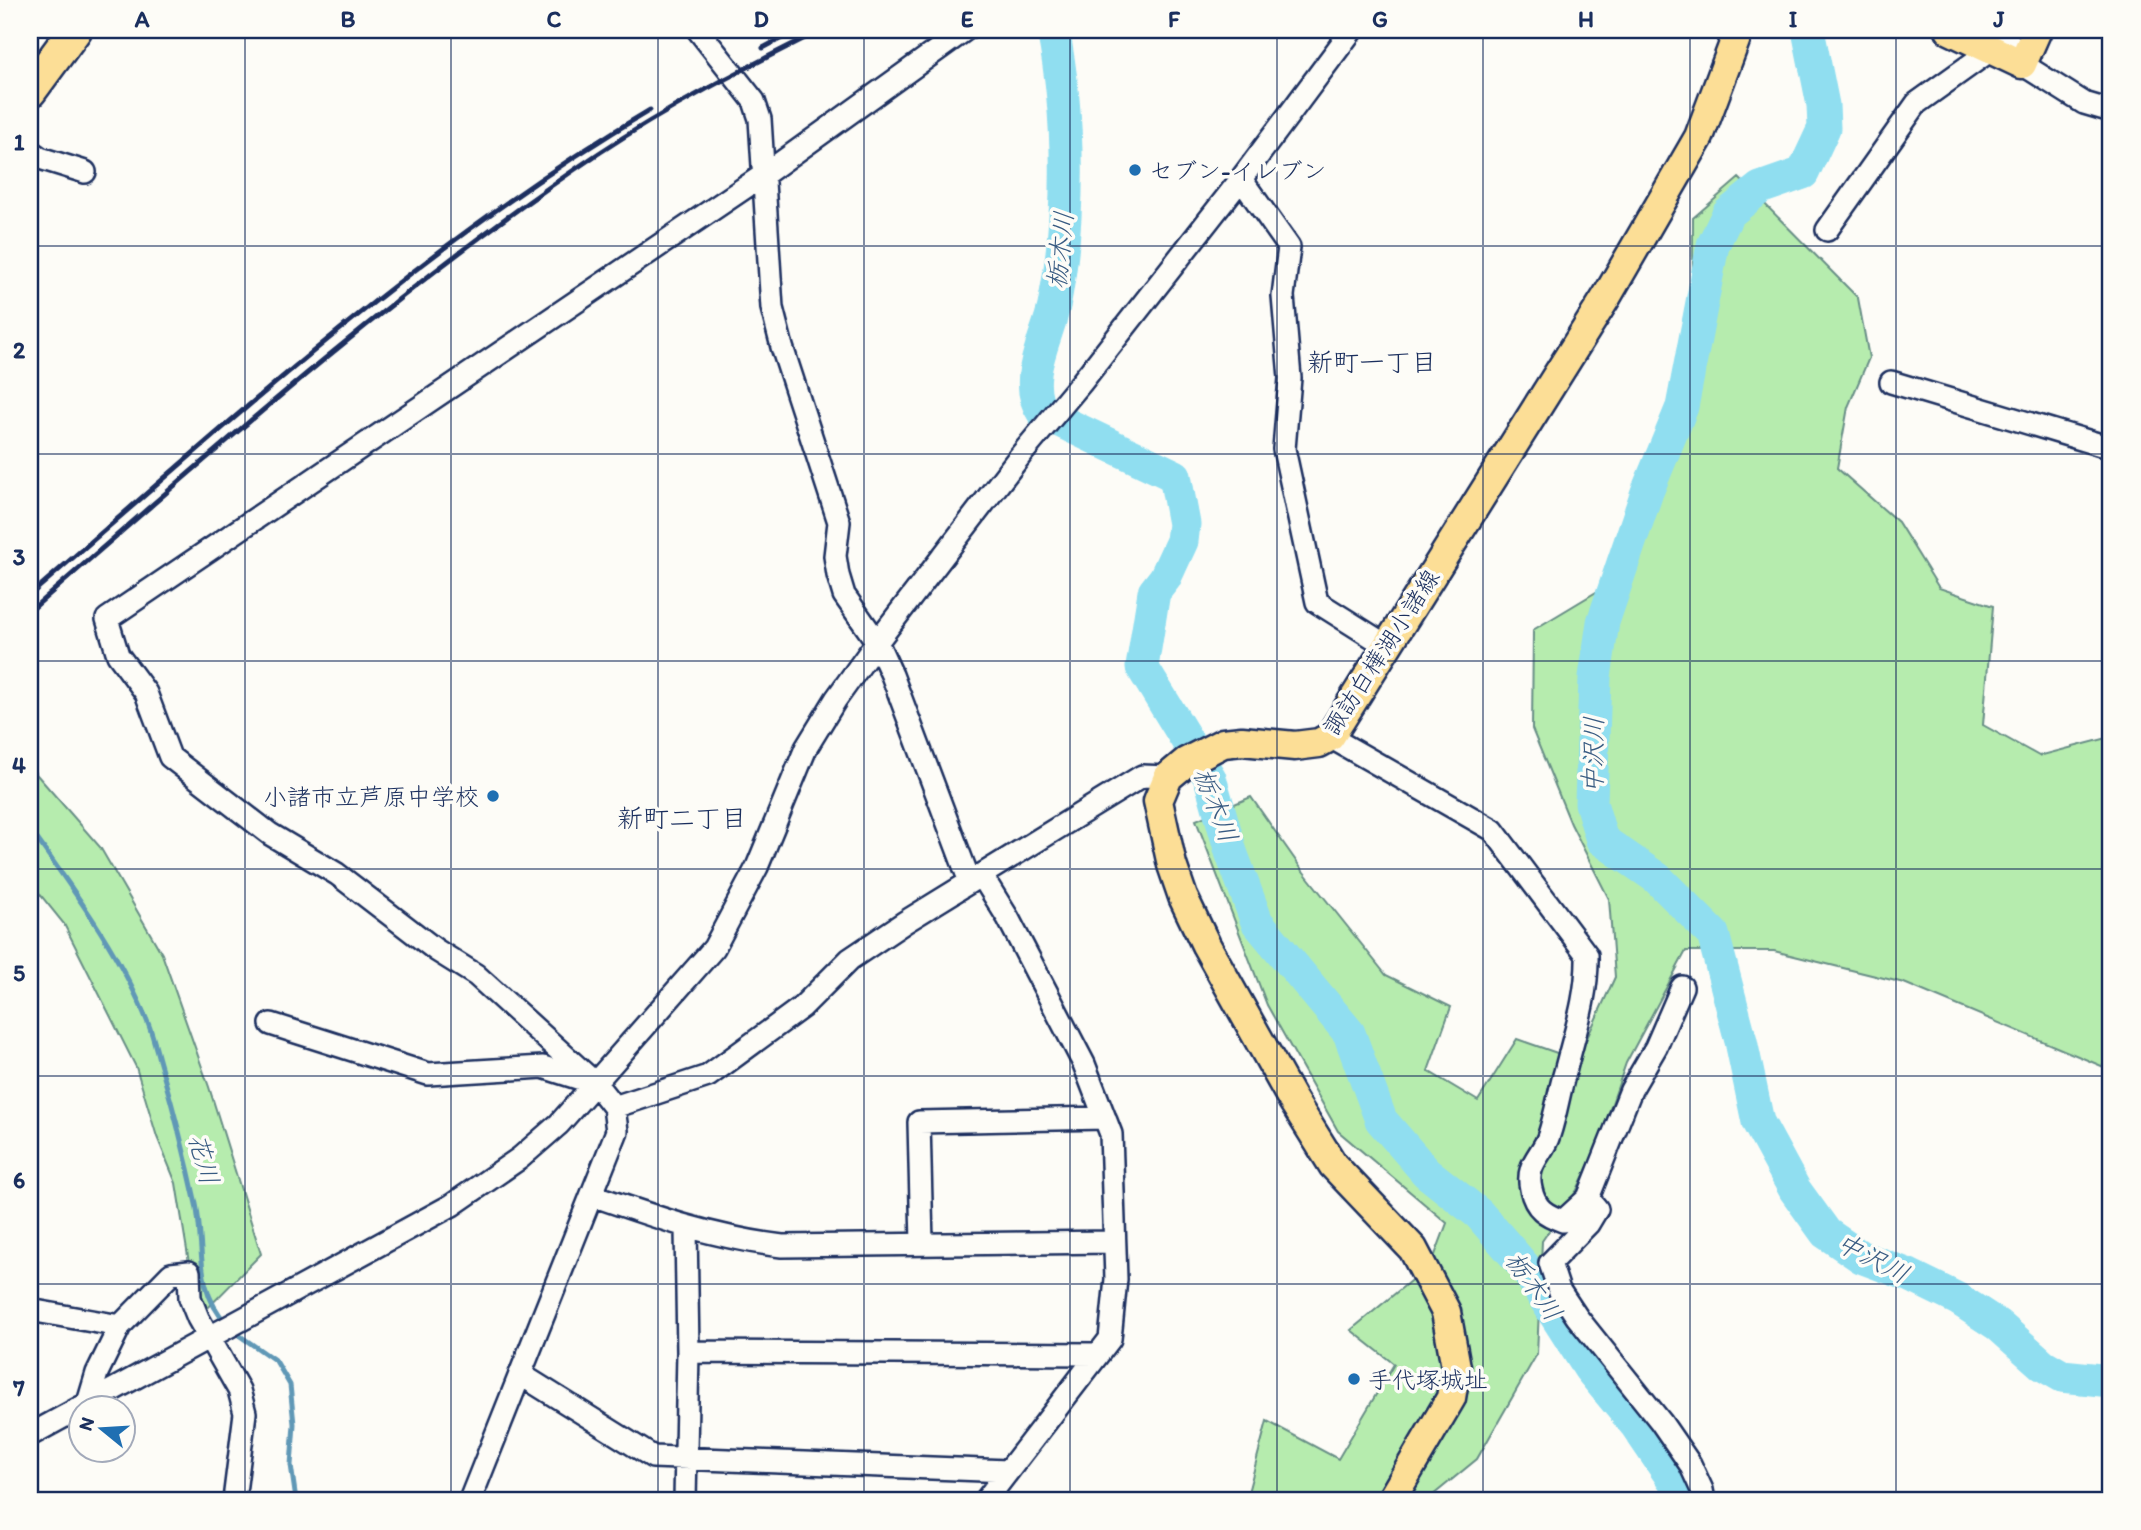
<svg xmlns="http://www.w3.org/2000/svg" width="2141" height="1530" viewBox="0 0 2141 1530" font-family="Itim,'Klee One',sans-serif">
<rect width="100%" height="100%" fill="#fdfcf7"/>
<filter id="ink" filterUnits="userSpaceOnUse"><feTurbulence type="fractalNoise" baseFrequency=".0143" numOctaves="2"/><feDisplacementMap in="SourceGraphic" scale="14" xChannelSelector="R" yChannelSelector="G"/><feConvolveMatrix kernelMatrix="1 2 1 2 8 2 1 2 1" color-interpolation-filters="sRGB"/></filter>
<g filter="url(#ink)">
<path fill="#b6ecae" stroke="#688e86" stroke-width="2" d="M 1739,178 L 1858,298 L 1869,358 L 1848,407 L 1837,468 L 1898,522 L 1939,588 L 1993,606 L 1983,725 L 2039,756 L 2111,737 L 2111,1070 L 1904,983 L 1774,951 L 1686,951 L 1626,1063 L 1597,1147 L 1577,1190 L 1542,1241 L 1537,1354 L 1477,1459 L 1427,1500 L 1246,1500 L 1267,1421 L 1338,1459 L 1394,1364 L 1351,1330 L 1432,1263 L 1447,1223 L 1338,1131 L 1267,1005 L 1196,820 L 1251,797 L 1303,871 L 1386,975 L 1451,1007 L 1428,1071 L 1478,1101 L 1517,1039 L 1577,1060 L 1615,977 L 1609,899 L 1571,824 L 1532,729 L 1533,630 L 1631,571 L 1692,416 L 1693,218 Z
M 30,767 L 100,847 L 162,954 L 209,1087 L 261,1254 L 198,1318 L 176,1183 L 157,1137 L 136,1067 L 64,924 L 30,882 Z"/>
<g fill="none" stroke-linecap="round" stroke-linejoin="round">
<path stroke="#6198b6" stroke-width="5" d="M 30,829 C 74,891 120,953 148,1023 C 154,1038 157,1054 162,1070 C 175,1114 186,1158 196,1204 C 205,1247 194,1289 227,1324
M 233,1331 L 276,1361 L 290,1385 L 294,1424 L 291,1465 L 296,1500"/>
<path stroke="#90def0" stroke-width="33" d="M 1053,30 C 1070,115 1071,220 1054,306 C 1047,339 1021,381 1043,413 L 1175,476 L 1184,524 L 1182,541 L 1165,578 L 1154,592 L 1142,667 L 1210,778 L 1231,852 L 1257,922 L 1349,1033 L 1381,1120 L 1426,1172 L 1479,1214 L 1524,1266 L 1589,1368 L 1636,1425 L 1687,1500
M 1808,30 L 1823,105 L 1824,128 L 1803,173 L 1760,188 L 1728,214 L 1713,245 L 1682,407 L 1647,492 L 1603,622 L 1595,677 L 1591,803 L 1602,840 L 1657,878 L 1713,934 L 1741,1041 L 1758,1122 L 1795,1190 L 1826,1233 L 1861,1257 L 1909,1275 L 1958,1299 L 1998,1325 L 2043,1365 L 2062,1376 L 2111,1381"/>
<g stroke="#1b2f5e" stroke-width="26">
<path id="minor" d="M 698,30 L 754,101 L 760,119 L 772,308 L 782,347 L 839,522 L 835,556 L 838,575 L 844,595 L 877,642 L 892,675 L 970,882
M 1994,30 L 2026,56
M 2022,64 L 2084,103 L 2111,111
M 30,151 L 40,158 L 85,172
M 1241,179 L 1289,247 L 1283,296 L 1290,378 L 1284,449 L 1317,602 L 1387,646
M 1827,230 L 1917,103 L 1991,50
M 1891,382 L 2111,448
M 1330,737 L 1493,830 L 1587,955 C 1588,996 1575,1032 1565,1072 C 1559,1092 1556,1114 1549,1135 C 1543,1155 1525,1163 1531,1189 C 1535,1209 1546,1215 1563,1221 L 1588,1198 L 1631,1090 L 1656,1047 L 1682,987
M 982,876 L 1008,918 L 1084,1064 L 1111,1134 L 1116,1279 L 1110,1339 L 986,1500
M 271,1024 L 428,1074 L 543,1067 L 587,1081
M 614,1107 L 708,1076 L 802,1007 L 850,959 L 905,922 L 1142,776 L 1168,777
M 592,1195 C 658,1218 712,1237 782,1246 L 1114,1242
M 1588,1198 L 1597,1209 L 1588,1224 L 1550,1263 L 1559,1290 L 1577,1317 L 1661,1422 L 1690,1464 L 1702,1490 L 1704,1500
M 922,1244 L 919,1122 L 1105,1118
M 30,1310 L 120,1326
M 688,1352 L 1096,1354
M 520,1374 L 653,1457 L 1008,1471
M 88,1403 L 97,1373 L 120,1326 L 171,1274 L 189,1272 L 190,1298 L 198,1318 L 239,1390 L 245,1413 L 234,1500
M 30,1435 L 452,1205 L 520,1158 L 559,1124 L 714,948 L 757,867 L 806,748 L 836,699 L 877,642 L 1020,456 L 1081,383 L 1241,179 L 1352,30
M 470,1500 L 617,1131 L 614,1107 L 596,1084 L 476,975 L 436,950 L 337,874 L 270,834 L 170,757 L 146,693 L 118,655 L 107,619 L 765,174 L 965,30
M 685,1500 L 688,1352 L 686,1228"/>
</g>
<g stroke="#1b2f5e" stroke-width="33">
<path id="major" d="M 1950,30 L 2022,64 L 2037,30
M 1391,1500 L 1451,1398 L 1456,1367 L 1446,1312 L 1413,1249 L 1333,1165 L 1292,1099 L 1206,945 L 1183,897 L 1172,865 L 1158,801 L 1168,777 L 1186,762 L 1223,743 L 1242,741 L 1295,746 L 1319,743 L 1330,737 L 1607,296 L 1699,137 L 1739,30"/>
</g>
<g stroke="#1b2f5e" stroke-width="37">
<path id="highway" d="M 30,91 L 75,30"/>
</g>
<use href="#minor" stroke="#fdfcf7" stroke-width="21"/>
<use href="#major" stroke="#fcde96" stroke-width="28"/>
<use href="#highway" stroke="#fcde96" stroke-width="32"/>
<path stroke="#1b2f5e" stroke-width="5" d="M 763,48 L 797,30
M 30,595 C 228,424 423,243 650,110
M 30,611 C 214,451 396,289 599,153 C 670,106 745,68 821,30"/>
</g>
</g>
<path fill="none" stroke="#1b2f5e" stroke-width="2" stroke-opacity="0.55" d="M 245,30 L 245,1500M 451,30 L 451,1500M 658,30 L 658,1500M 864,30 L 864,1500M 1070,30 L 1070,1500M 1277,30 L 1277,1500M 1483,30 L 1483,1500M 1690,30 L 1690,1500M 1896,30 L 1896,1500M 30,246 L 2111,246M 30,454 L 2111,454M 30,661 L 2111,661M 30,869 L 2111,869M 30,1076 L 2111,1076M 30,1284 L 2111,1284"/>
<g fill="#1f6fb2" stroke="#fdfcf7" stroke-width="2.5">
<circle cx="1135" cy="170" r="7"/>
<circle cx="493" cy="796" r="7"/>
<circle cx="1354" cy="1379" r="7"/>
</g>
<g text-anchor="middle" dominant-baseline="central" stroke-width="7" stroke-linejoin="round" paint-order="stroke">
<g font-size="24" fill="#1b2f5e" stroke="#fdfcf7" text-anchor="start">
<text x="1149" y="170">セブン-イレブン</text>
<text x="479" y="796" text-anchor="end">小諸市立芦原中学校</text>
<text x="1368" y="1379">手代塚城址</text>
</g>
<g font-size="24" fill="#1b2f5e" stroke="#fdfcf7">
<text transform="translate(1381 652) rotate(-57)">諏訪白樺湖小諸線</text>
</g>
<g font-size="26" font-style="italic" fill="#385b82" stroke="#fdfcf7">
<text transform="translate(1060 250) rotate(-84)">栃木川</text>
<text transform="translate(1593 755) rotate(-89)">中沢川</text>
<text transform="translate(1216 805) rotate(69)">栃木川</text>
<text transform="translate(204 1159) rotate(75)">花川</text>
<text transform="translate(1873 1258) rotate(28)">中沢川</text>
<text transform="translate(1534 1286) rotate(55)">栃木川</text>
</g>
<g font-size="26" fill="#1b2f5e" stroke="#fdfcf7">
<text x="1372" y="362">新町一丁目</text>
<text x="682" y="818">新町二丁目</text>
</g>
</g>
<rect width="2141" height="1530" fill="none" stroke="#fdfcf7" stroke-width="77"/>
<g transform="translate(102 1429) rotate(288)"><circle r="33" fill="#fdfcf7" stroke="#a3aaba" stroke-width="2"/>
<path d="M0-5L12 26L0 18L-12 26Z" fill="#1f6fb2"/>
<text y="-10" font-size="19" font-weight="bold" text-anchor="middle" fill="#1b2f5e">N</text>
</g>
<rect x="38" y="38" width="2064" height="1454" fill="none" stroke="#1b2f5e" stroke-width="2.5"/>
<g font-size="23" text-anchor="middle" font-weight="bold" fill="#1b2f5e">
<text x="142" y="27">A</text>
<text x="348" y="27">B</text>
<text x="554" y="27">C</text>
<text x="761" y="27">D</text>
<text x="967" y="27">E</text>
<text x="1174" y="27">F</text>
<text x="1380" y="27">G</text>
<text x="1586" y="27">H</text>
<text x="1793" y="27">I</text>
<text x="1999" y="27">J</text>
<text x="19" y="150">1</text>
<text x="19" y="358">2</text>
<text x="19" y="565">3</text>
<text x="19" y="773">4</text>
<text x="19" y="981">5</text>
<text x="19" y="1188">6</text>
<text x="19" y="1396">7</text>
</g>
</svg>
